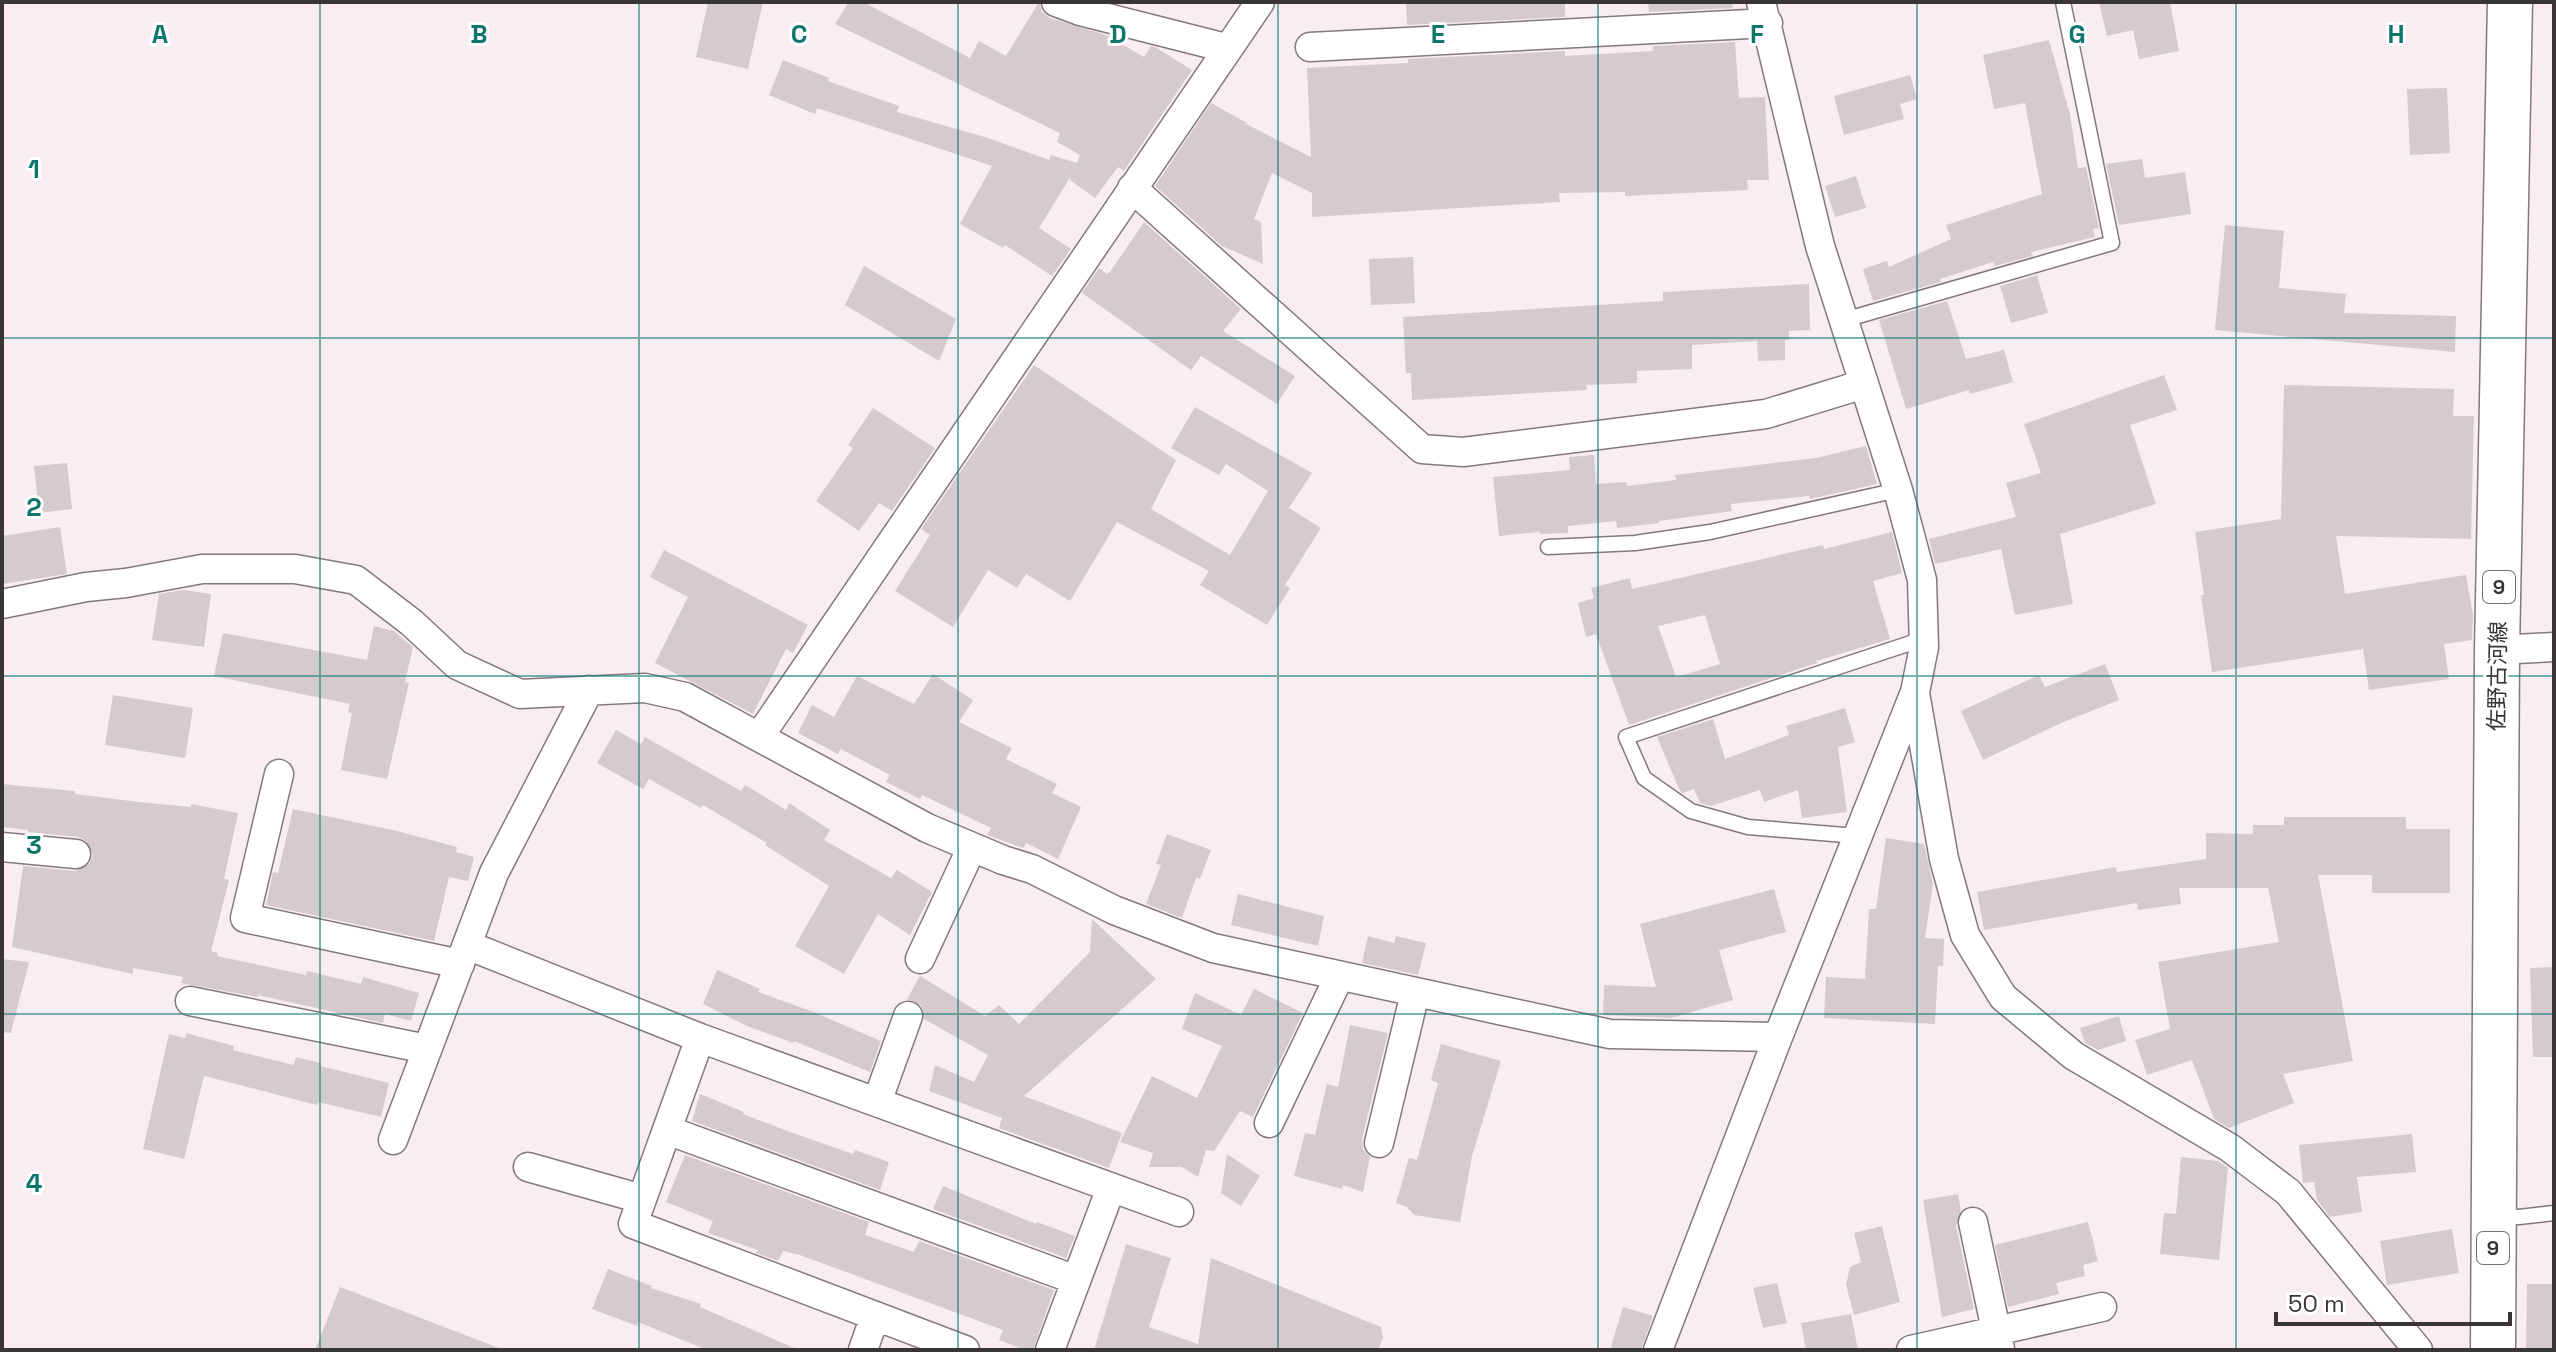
<svg xmlns="http://www.w3.org/2000/svg" width="2556" height="1352" viewBox="0 0 2556 1352" font-family="'Space Grotesk','Noto Sans JP',sans-serif">
<rect width="100%" height="100%" fill="#f9edf1"/>
<path fill="#d5cace" fill-rule="evenodd" d="M 708,2 L 763,2 L 748,69 L 696,57 Z
M 849,2 L 863,2 L 970,58 L 979,41 L 1006,56 L 1039,2 L 1042,12 L 1050,18 L 1106,35 L 1144,57 L 1151,46 L 1155,47 L 1192,70 L 1124,171 L 1118,167 L 1095,198 L 1070,180 L 1071,176 L 1039,228 L 1071,249 L 1052,276 L 1005,245 L 1003,248 L 960,224 L 992,166 L 817,108 L 815,114 L 769,95 L 783,60 L 829,78 L 828,81 L 899,106 L 897,112 L 988,138 L 1049,160 L 1051,155 L 1077,163 L 1080,155 L 1057,142 L 1060,133 L 835,24 Z
M 1406,2 L 1565,2 L 1565,17 L 1407,25 Z
M 1648,2 L 1732,2 L 1733,8 L 1649,12 Z
M 2099,2 L 2170,2 L 2179,51 L 2139,59 L 2133,30 L 2107,36 Z
M 2049,40 L 2070,114 L 2078,168 L 2086,167 L 2099,228 L 2093,229 L 2095,237 L 2031,252 L 2032,256 L 1995,266 L 1993,262 L 1940,279 L 1941,282 L 1873,301 L 1863,269 L 1887,261 L 1889,267 L 1951,239 L 1946,225 L 2042,194 L 2025,103 L 1994,109 L 1983,55 Z
M 1735,42 L 1739,98 L 1765,97 L 1769,180 L 1747,180 L 1748,190 L 1625,196 L 1625,192 L 1559,193 L 1560,202 L 1312,217 L 1312,193 L 1272,173 L 1254,219 L 1261,222 L 1263,264 L 1222,246 L 1155,186 L 1211,103 L 1247,123 L 1246,124 L 1311,157 L 1307,68 L 1408,63 L 1408,59 L 1565,51 L 1565,56 L 1653,51 L 1653,46 Z
M 1910,75 L 1917,99 L 1900,104 L 1904,119 L 1844,135 L 1834,96 Z
M 2447,88 L 2450,153 L 2410,155 L 2407,89 Z
M 2142,159 L 2145,178 L 2185,172 L 2191,214 L 2119,225 L 2106,164 Z
M 1856,176 L 1866,208 L 1835,217 L 1825,186 Z
M 1144,222 L 1241,309 L 1223,331 L 1295,376 L 1277,404 L 1201,356 L 1191,370 L 1082,293 L 1099,268 L 1107,274 L 1110,272 Z
M 2225,225 L 2284,231 L 2279,288 L 2346,294 L 2344,313 L 2456,316 L 2455,352 L 2215,330 Z
M 1413,257 L 1415,303 L 1371,305 L 1369,259 Z
M 864,266 L 956,319 L 939,361 L 845,305 Z
M 2037,275 L 2048,313 L 2011,323 L 2000,286 Z
M 1809,284 L 1810,330 L 1789,331 L 1789,340 L 1785,340 L 1785,360 L 1758,361 L 1757,341 L 1692,345 L 1692,369 L 1637,371 L 1637,383 L 1586,385 L 1587,390 L 1412,400 L 1411,373 L 1406,373 L 1403,317 L 1663,301 L 1663,292 Z
M 1947,301 L 1966,359 L 2004,350 L 2013,382 L 1970,394 L 1969,390 L 1906,409 L 1879,320 Z
M 1034,365 L 1176,460 L 1151,509 L 1230,555 L 1268,491 L 1226,464 L 1219,475 L 1171,448 L 1195,407 L 1312,473 L 1289,508 L 1321,528 L 1285,585 L 1290,588 L 1267,625 L 1200,585 L 1209,571 L 1117,522 L 1070,601 L 1026,574 L 1017,588 L 988,570 L 953,627 L 895,591 L 930,535 L 921,529 Z
M 2164,375 L 2177,410 L 2130,425 L 2156,504 L 2060,534 L 2073,604 L 2015,615 L 2001,549 L 1935,564 L 1929,539 L 2016,517 L 2006,483 L 2041,473 L 2024,424 Z
M 2284,385 L 2454,389 L 2453,416 L 2474,416 L 2471,539 L 2336,536 L 2345,594 L 2466,575 L 2473,615 L 2472,640 L 2444,644 L 2449,679 L 2369,690 L 2363,649 L 2212,672 L 2201,595 L 2204,595 L 2195,532 L 2281,519 Z
M 873,408 L 935,448 L 892,511 L 879,503 L 859,531 L 816,501 L 853,448 L 848,445 Z
M 1866,446 L 1877,484 L 1810,499 L 1809,496 L 1731,504 L 1732,511 L 1659,521 L 1659,523 L 1617,528 L 1616,521 L 1568,526 L 1568,533 L 1540,534 L 1540,532 L 1499,536 L 1493,477 L 1570,470 L 1569,457 L 1594,455 L 1596,484 L 1626,482 L 1627,486 L 1676,480 L 1675,475 L 1816,458 Z
M 67,463 L 72,509 L 39,513 L 34,466 Z
M 60,527 L 67,574 L 2,584 L 2,536 Z
M 1892,532 L 1902,573 L 1873,581 L 1890,639 L 1816,661 L 1817,663 L 1629,725 L 1596,634 L 1586,637 L 1578,603 L 1594,598 L 1591,588 L 1630,578 L 1632,589 L 1823,545 L 1824,549 ZM 1705,615 L 1720,664 L 1676,677 L 1658,626 Z
M 664,550 L 808,625 L 793,653 L 786,649 L 753,714 L 655,663 L 688,597 L 650,577 Z
M 183,590 L 211,594 L 204,647 L 152,640 L 159,594 Z
M 374,626 L 394,631 L 413,647 L 405,682 L 409,683 L 387,779 L 341,770 L 352,713 L 348,712 L 350,704 L 214,676 L 223,633 L 367,660 Z
M 2105,664 L 2119,700 L 2061,723 L 1983,760 L 1961,711 L 2039,675 L 2045,687 Z
M 933,674 L 973,700 L 959,722 L 1012,748 L 1006,759 L 1057,784 L 1052,793 L 1081,807 L 1058,859 L 1026,843 L 1023,848 L 987,835 L 991,828 L 922,795 L 920,799 L 886,782 L 890,775 L 841,749 L 838,754 L 798,733 L 812,705 L 834,717 L 857,676 L 914,704 Z
M 113,695 L 193,708 L 185,758 L 105,745 Z
M 1845,708 L 1855,742 L 1838,747 L 1847,812 L 1802,818 L 1798,790 L 1764,802 L 1760,790 L 1711,806 L 1700,803 L 1694,789 L 1683,793 L 1680,791 L 1657,737 L 1713,719 L 1725,759 L 1789,735 L 1786,726 Z
M 616,730 L 641,744 L 645,737 L 741,791 L 745,785 L 786,810 L 789,803 L 830,830 L 824,840 L 891,878 L 897,870 L 932,892 L 910,935 L 878,914 L 844,974 L 795,946 L 829,886 L 765,845 L 767,843 L 703,805 L 701,808 L 649,779 L 643,789 L 597,763 Z
M 2,784 L 75,791 L 75,794 L 139,802 L 191,807 L 191,804 L 238,813 L 224,879 L 229,880 L 211,951 L 218,953 L 217,956 L 306,975 L 307,971 L 361,984 L 363,977 L 419,993 L 411,1021 L 385,1014 L 383,1023 L 258,995 L 258,997 L 181,983 L 183,977 L 133,968 L 133,974 L 12,947 L 23,866 L 75,871 L 89,864 L 93,855 L 86,841 L 78,837 L 28,832 L 28,830 L 2,827 Z
M 293,809 L 397,831 L 457,847 L 456,852 L 474,857 L 468,881 L 449,877 L 434,941 L 266,905 L 273,872 L 278,873 Z
M 2284,817 L 2406,817 L 2406,829 L 2450,829 L 2450,893 L 2372,893 L 2372,875 L 2318,875 L 2353,1061 L 2283,1074 L 2294,1103 L 2229,1128 L 2214,1119 L 2192,1060 L 2147,1075 L 2135,1040 L 2170,1029 L 2158,962 L 2279,942 L 2268,888 L 2179,888 L 2181,904 L 2138,910 L 2137,903 L 1984,930 L 1977,892 L 2116,867 L 2117,872 L 2206,859 L 2206,833 L 2253,834 L 2253,825 L 2284,825 Z
M 1167,834 L 1211,850 L 1200,879 L 1196,878 L 1182,918 L 1146,904 L 1161,865 L 1156,864 Z
M 1886,838 L 1924,844 L 1933,884 L 1925,938 L 1944,939 L 1943,966 L 1938,966 L 1935,1024 L 1824,1018 L 1826,977 L 1865,979 L 1869,909 L 1876,909 Z
M 1774,889 L 1786,932 L 1719,950 L 1733,1000 L 1671,1018 L 1603,1015 L 1604,985 L 1656,987 L 1640,924 Z
M 1238,894 L 1324,916 L 1318,946 L 1231,925 Z
M 1092,919 L 1156,979 L 1024,1096 L 1122,1133 L 1109,1168 L 999,1128 L 1002,1118 L 929,1091 L 935,1065 L 974,1082 L 988,1055 L 924,1019 L 921,1006 L 907,999 L 920,976 L 985,1016 L 999,1005 L 1019,1024 L 1090,952 Z
M 1368,936 L 1394,943 L 1396,936 L 1426,943 L 1418,975 L 1362,963 Z
M 2,959 L 29,962 L 11,1033 L 2,1032 Z
M 2554,967 L 2554,1057 L 2533,1057 L 2530,968 Z
M 717,970 L 760,989 L 758,992 L 811,1011 L 881,1041 L 870,1072 L 794,1041 L 793,1043 L 747,1026 L 703,1004 Z
M 1254,989 L 1303,1013 L 1253,1117 L 1240,1111 L 1214,1151 L 1206,1150 L 1198,1177 L 1182,1167 L 1149,1167 L 1153,1153 L 1120,1142 L 1152,1076 L 1197,1098 L 1222,1046 L 1182,1029 L 1195,993 L 1241,1015 Z
M 2119,1016 L 2126,1041 L 2098,1050 L 2085,1043 L 2080,1028 Z
M 1350,1025 L 1388,1033 L 1362,1139 L 1363,1149 L 1370,1157 L 1363,1192 L 1343,1185 L 1342,1189 L 1294,1176 L 1305,1133 L 1315,1135 L 1327,1084 L 1338,1087 Z
M 186,1033 L 234,1046 L 233,1050 L 294,1065 L 296,1057 L 321,1063 L 320,1066 L 389,1083 L 381,1117 L 318,1102 L 317,1105 L 204,1076 L 184,1159 L 143,1149 L 169,1034 L 185,1038 Z
M 1441,1044 L 1501,1061 L 1472,1156 L 1460,1222 L 1414,1215 L 1407,1207 L 1396,1203 L 1409,1158 L 1417,1160 L 1438,1083 L 1431,1080 Z
M 700,1094 L 744,1112 L 743,1114 L 793,1133 L 853,1154 L 855,1150 L 889,1162 L 880,1190 L 692,1121 Z
M 2412,1134 L 2416,1172 L 2357,1177 L 2362,1212 L 2330,1217 L 2317,1200 L 2314,1182 L 2303,1183 L 2299,1145 Z
M 1227,1154 L 1260,1176 L 1241,1206 L 1221,1193 Z
M 685,1155 L 869,1222 L 865,1235 L 914,1252 L 919,1241 L 1054,1290 L 1033,1350 L 1025,1350 L 999,1340 L 1003,1330 L 800,1255 L 783,1251 L 778,1261 L 756,1253 L 758,1250 L 708,1233 L 713,1221 L 666,1202 Z
M 2181,1157 L 2218,1161 L 2228,1168 L 2219,1260 L 2160,1254 L 2164,1213 L 2176,1214 Z
M 943,1186 L 1036,1224 L 1037,1222 L 1075,1236 L 1066,1258 L 933,1209 Z
M 1958,1194 L 1961,1211 L 1956,1226 L 1974,1309 L 1942,1317 L 1923,1200 Z
M 2088,1222 L 2098,1261 L 2083,1265 L 2085,1276 L 2056,1283 L 2059,1294 L 2008,1307 L 1995,1245 Z
M 1882,1226 L 1900,1302 L 1854,1315 L 1846,1285 L 1850,1267 L 1861,1262 L 1854,1233 Z
M 2452,1229 L 2459,1273 L 2387,1285 L 2380,1241 Z
M 1126,1244 L 1171,1258 L 1149,1327 L 1198,1344 L 1211,1258 L 1381,1327 L 1383,1338 L 1378,1350 L 1094,1350 Z
M 608,1269 L 652,1286 L 651,1288 L 701,1304 L 700,1307 L 799,1350 L 707,1350 L 638,1322 L 637,1326 L 592,1309 Z
M 1777,1283 L 1787,1323 L 1763,1328 L 1753,1288 Z
M 2527,1284 L 2554,1284 L 2554,1350 L 2526,1350 Z
M 340,1287 L 499,1348 L 498,1350 L 315,1350 Z
M 1623,1307 L 1653,1316 L 1641,1350 L 1610,1350 Z
M 1851,1314 L 1858,1350 L 1806,1350 L 1801,1323 Z"/>
<g fill="none" stroke-linecap="round" stroke-linejoin="round">
<g stroke="#83797d" stroke-width="17">
<path id="lane" d="M 1844,320 L 2112,243 L 2063,2
M 1548,547 L 1635,543 L 1710,532 L 1898,490
M 1857,836 L 1748,827 L 1691,811 L 1644,778 L 1626,737 L 1923,639
M 2499,1216 L 2519,1217 L 2554,1213"/>
</g>
<g stroke="#83797d" stroke-width="31">
<path id="street" d="M 1056,2 L 1080,11 L 1226,48
M 1310,47 L 1768,23
M 1132,188 L 1422,449 L 1463,452 L 1766,414 L 1864,384
M 2,604 L 86,587 L 126,583 L 202,569 L 295,569 L 356,580 L 412,623 L 457,665 L 520,694 L 645,688 L 685,697 L 927,828 L 1003,860 L 1032,869 L 1114,910 L 1213,948 L 1610,1034 L 1778,1037
M 2497,650 L 2554,647
M 1915,693 L 1944,859 L 1965,935 L 2003,997 L 2074,1056 L 2230,1148 L 2288,1192 L 2418,1350
M 759,737 L 1260,2
M 279,774 L 245,918 L 460,964
M 2,847 L 76,854
M 467,945 L 700,1038
M 920,959 L 972,847
M 190,1001 L 427,1049
M 877,1102 L 908,1016
M 1269,1123 L 1339,977
M 667,1130 L 1076,1280
M 393,1140 L 494,873 L 589,690
M 1379,1143 L 1415,993
M 528,1167 L 642,1199
M 1973,1222 L 2000,1349
M 863,1350 L 875,1316
M 965,1350 L 633,1224 L 700,1038 L 1179,1212
M 1050,1350 L 1111,1188
M 1658,1350 L 1778,1037 L 1915,692 L 1924,647 L 1922,580 L 1898,490 L 1820,246 L 1761,2
M 1911,1350 L 2102,1307"/>
</g>
<g stroke="#83797d" stroke-width="47">
<path id="primary" d="M 2493,1350 L 2497,650 L 2510,2"/>
</g>
<use href="#lane" stroke="#fff" stroke-width="14"/>
<use href="#street" stroke="#fff" stroke-width="28"/>
<use href="#primary" stroke="#fff" stroke-width="44"/>
</g>
<path fill="none" stroke="#0f766e" stroke-width="2" stroke-opacity="0.55" d="M 320,2 L 320,1350M 639,2 L 639,1350M 958,2 L 958,1350M 1278,2 L 1278,1350M 1598,2 L 1598,1350M 1917,2 L 1917,1350M 2236,2 L 2236,1350M 2,338 L 2554,338M 2,676 L 2554,676M 2,1014 L 2554,1014"/>
<g text-anchor="middle" dominant-baseline="central" stroke-width="6" stroke-linejoin="round" paint-order="stroke">
<g fill="#fff" stroke="#747273" stroke-width="2">
<rect x="2483" y="571" width="32" height="32" rx="6"/>
<rect x="2477" y="1232" width="32" height="32" rx="6"/>
</g>
<g font-size="20" font-weight="bold" fill="#393537">
<text x="2499" y="587">9</text>
<text x="2493" y="1248">9</text>
</g>
<g font-size="22" fill="#393537" stroke="#fff">
<text transform="translate(2497 676) rotate(-89)">佐野古河線</text>
</g>
</g>
<g font-size="26" text-anchor="middle" font-weight="bold" fill="#0f766e" stroke="#fff" stroke-width="6" stroke-linejoin="round" paint-order="stroke">
<text x="160" y="43">A</text>
<text x="479" y="43">B</text>
<text x="799" y="43">C</text>
<text x="1118" y="43">D</text>
<text x="1438" y="43">E</text>
<text x="1757" y="43">F</text>
<text x="2077" y="43">G</text>
<text x="2396" y="43">H</text>
<text x="34" y="178">1</text>
<text x="34" y="516">2</text>
<text x="34" y="854">3</text>
<text x="34" y="1192">4</text>
</g>
<rect width="2556" height="1352" fill="none" stroke="#393537" stroke-width="8"/>
<path d="M2276 1312v12h234v-12" fill="none" stroke="#393537" stroke-width="4"/>
<text x="2288" y="1312" font-size="24" fill="#393537" stroke="#ffffff" stroke-width="6" paint-order="stroke">50 m</text>
</svg>
